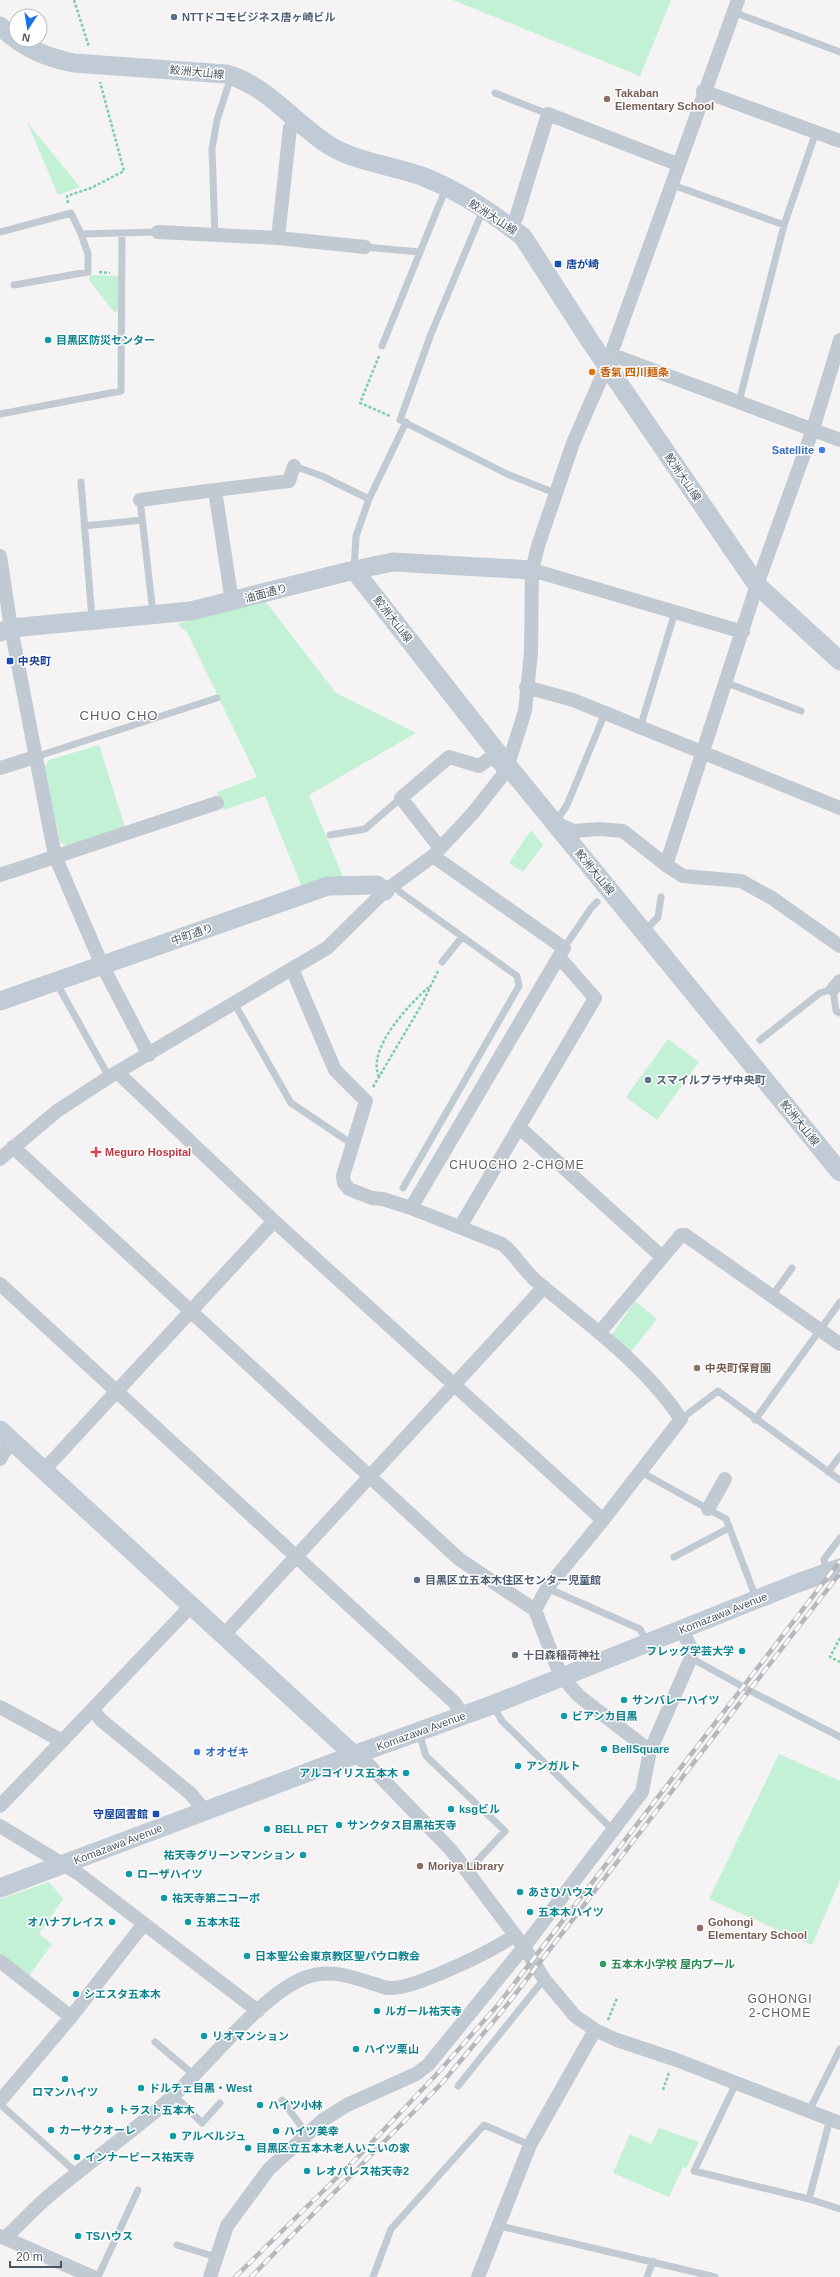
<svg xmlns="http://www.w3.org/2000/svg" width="840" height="2277" viewBox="0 0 840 2277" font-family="Helvetica,'Noto Sans JP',sans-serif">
<rect width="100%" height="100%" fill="#f5f3f3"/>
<path fill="#c3f1d5" d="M 453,0 L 671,0 L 640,76 Z
M 27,122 L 80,187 L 58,195 Z
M 90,275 L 120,276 L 120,311 L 114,312 L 89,280 Z
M 265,601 L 336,693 L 416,733 L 309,795 L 343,877 L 302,887 L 265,796 L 223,810 L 217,792 L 257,777 L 187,632 L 177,624 Z
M 99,745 L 125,827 L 67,846 L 60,842 L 44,769 L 49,760 Z
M 531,830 L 543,845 L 523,872 L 509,863 Z
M 668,1039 L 699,1062 L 657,1120 L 626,1097 Z
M 635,1301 L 657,1319 L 629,1354 L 611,1336 Z
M 779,1754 L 840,1781 L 840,1880 L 812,1945 L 709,1899 Z
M 49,1882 L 63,1899 L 39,1934 L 52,1944 L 29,1976 L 0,1953 L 0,1899 Z
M 659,2128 L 699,2142 L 686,2168 L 683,2167 L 669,2197 L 613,2173 L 630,2134 L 651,2144 Z"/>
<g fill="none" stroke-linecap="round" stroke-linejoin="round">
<path stroke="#7ad0a6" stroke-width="2.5" stroke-dasharray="3 2" stroke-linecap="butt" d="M 74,0 L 89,47
M 68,203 L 67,196 L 91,188 L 124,171 L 100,82
M 99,272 L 110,273
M 379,356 L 360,403 L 390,416
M 379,1077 C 366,1050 409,1004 429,987
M 373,1087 L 422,1004 L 438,971
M 840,1638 L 830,1657 L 840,1662
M 608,2020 L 617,1998
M 663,2090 L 669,2073"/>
<path stroke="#c1cad2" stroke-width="7" d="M 733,12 L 840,52
M 495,93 L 548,114
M 670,184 L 784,225
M 483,210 L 431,334 L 400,420 L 507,474 L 555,493
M 0,232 L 71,213 L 81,234 L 158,232
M 215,236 L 212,149 L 217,120 L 231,77
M 365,247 L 420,252
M 14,285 L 88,272 L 88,254 L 81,234
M 382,346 L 446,188
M 739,402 L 784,225 L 816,132
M 0,414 L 121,391 L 122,234
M 294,466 L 322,476 L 369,499
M 81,482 L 92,619
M 140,500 L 153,613
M 84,526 L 142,520
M 354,569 L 356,536 L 369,499 L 406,422
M 727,683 L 801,711
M 640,728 L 675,612
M 35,757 L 217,698
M 555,823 L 567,805 L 605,713
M 330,835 L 365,829 L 401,798
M 394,885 L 400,892 L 517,976 L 519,986 L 403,1188
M 644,932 L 658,917 L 661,897
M 564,948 L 591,908 L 597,902
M 442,962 L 462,937
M 56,982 L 109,1077
M 234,1003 L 291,1103 L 352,1144
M 760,1040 L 820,993 L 833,989 L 836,1011 L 840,1013
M 772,1296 L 792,1268
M 681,1419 L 718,1391 L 840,1480
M 755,1420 L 840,1302
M 641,1472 L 726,1519 L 756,1598
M 828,1472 L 840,1456
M 674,1557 L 729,1528
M 826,1572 L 824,1559 L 840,1538
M 547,1588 L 640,1629 L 647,1642
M 691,1658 L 758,1695 L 840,1737
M 493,1706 L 502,1721 L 614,1831
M 419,1733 L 426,1756 L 505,1831 L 467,1872
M 155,2042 L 194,2075
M 736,2083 L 694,2171 L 809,2199 L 840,2209
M 458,2086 L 544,1979
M 174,2095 L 202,2123 L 220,2103
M 282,2100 L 306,2133
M 0,2104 L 78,2174
M 809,2111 L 840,2049
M 809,2199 L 830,2119
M 500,2226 L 715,2277
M 177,2245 L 216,2257
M 98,2277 L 138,2190
M 373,2277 L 391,2229 L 484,2125 L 530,2145
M 647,2277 L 653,2261"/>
<path stroke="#c1cad2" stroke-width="14" d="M 703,91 L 840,141
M 509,226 L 516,218 L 548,114 L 677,164
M 158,232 L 278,238 L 365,247
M 278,238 L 290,128 L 298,122
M 610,354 L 840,440
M 215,490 L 289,481 L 294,466
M 140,500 L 215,490 L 232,602
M 0,556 L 11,628 L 55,856 L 102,965 L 149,1055
M 532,570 L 743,632
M 526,687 L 573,700 L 840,808
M 0,768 L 35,757
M 557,824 L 574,831 L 600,829 L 623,831 L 666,865 L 683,876 L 741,881 L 772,898 L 840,946
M 440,848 L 401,798 L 449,757 L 479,766 L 493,756 L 502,767
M 666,865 L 757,585 L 813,429 L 840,340
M 0,875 L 217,803
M 292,969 L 335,1070 L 366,1101 L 343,1176 L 344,1183 L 349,1189 L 372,1198 L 383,1199 L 411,1208 L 502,1244 C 515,1254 523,1269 535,1280 C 586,1323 644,1363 681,1419 L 603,1520 L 547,1588 L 535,1610
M 833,989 L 840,981
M 117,1072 L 274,1221 L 603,1520
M 520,1128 L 662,1257
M 13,1147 L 459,1559 L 535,1610 L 555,1662 L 563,1678 L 579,1696 L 650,1751 L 642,1792 L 524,1947 L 428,2065 L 416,2074 L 347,2105 L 323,2120 L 269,2169 L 227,2226 L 210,2277
M 0,1159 L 57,1111 L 109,1077 L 327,948 L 385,891 L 433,856 L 473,813 L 506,771 L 525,711 L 531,652 L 532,570 L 538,546 L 573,443 L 607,365 L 738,0
M 411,1208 L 564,948 L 433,856
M 460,1227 L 595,998 L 559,957
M 0,1284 L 454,1702 L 464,1716
M 600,1332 L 681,1235 L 685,1235 L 840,1344
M 0,1459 L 11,1440
M 44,1470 L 274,1221
M 708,1509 L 725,1479
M 223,1636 L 544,1287
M 0,1707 L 62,1741
M 93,1710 L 101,1720 L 191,1794 L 205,1811
M 650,1751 L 691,1658 L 691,1648 L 682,1630
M 354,1755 L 369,1765 L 451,1850 L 524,1947 L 544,1979 L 575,2016 L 595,2030 L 617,2040 L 674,2059 L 840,2123
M 0,1806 L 191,1606
M 0,1826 L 79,1874 L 258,2011
M 0,1961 L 71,2017
M 0,2101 L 71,2017 L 143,1925
M 0,2236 L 93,2277
M 5,2238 C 18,2226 30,2213 43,2201 C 86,2163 135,2132 177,2092 C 211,2061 265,1991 307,1977 C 329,1969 349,1976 371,1983 C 377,1984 383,1988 389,1988 C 413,1990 494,1950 515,1935
M 478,2277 L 530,2145 L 595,2030"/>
<path stroke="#c1cbd6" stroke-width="19" d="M 0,26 C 22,47 44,57 74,63 L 226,74 C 269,86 295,125 332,147 C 360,163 395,166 424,177 C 459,191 494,214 523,237 L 592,344 L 757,585 L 840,661
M 354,570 L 508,766 L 840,1172
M 0,632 L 11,628 L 191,611 L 354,570 L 393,562 L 532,570
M 0,1001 L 328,886 L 377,885 L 385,891
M 0,1430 L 354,1755
M 0,1888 L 354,1755 L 492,1705 L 795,1584 L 840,1568"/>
<g stroke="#b5b8bd" stroke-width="4.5">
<path id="rail" d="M 235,2277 L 357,2158 L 435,2076 L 497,2006 L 840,1561
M 251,2277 L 442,2083 L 503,2010 L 840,1573"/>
</g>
<use href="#rail" stroke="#fff" stroke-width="3" stroke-dasharray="9" stroke-linecap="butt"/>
</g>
<g fill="#5c6f8a" stroke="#fff" stroke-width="1.5">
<circle cx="174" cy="17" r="4"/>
<circle cx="648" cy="1080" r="4"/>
<circle cx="417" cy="1580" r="4"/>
</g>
<g fill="#8d6e63" stroke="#fff" stroke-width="1.5">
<circle cx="607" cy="99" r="4"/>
<circle cx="697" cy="1368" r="4"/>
<circle cx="420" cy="1866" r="4"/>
<circle cx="700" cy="1928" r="4"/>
</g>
<g fill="#1a4fb4" stroke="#fff" stroke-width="1.5">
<rect x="554" y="260" width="8" height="8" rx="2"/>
<rect x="6" y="657" width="8" height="8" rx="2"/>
<rect x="152" y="1810" width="8" height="8" rx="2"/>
</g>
<g fill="#0f9aa8" stroke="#fff" stroke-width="1.5">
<circle cx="48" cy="340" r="4"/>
<circle cx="742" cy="1651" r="4"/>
<circle cx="624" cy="1700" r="4"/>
<circle cx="564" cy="1716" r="4"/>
<circle cx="604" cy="1749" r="4"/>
<circle cx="518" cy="1766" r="4"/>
<circle cx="406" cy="1773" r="4"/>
<circle cx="451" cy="1809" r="4"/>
<circle cx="339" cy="1825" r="4"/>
<circle cx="267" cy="1829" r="4"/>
<circle cx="303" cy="1855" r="4"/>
<circle cx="129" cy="1874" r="4"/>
<circle cx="520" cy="1892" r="4"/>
<circle cx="164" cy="1898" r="4"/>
<circle cx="530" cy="1912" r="4"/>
<circle cx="112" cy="1922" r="4"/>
<circle cx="188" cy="1922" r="4"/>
<circle cx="247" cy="1956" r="4"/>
<circle cx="76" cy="1994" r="4"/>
<circle cx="377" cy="2011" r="4"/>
<circle cx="204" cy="2036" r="4"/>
<circle cx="356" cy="2049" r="4"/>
<circle cx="65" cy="2079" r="4"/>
<circle cx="141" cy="2088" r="4"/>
<circle cx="260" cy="2105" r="4"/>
<circle cx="110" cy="2110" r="4"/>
<circle cx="51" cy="2130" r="4"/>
<circle cx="276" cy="2131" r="4"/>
<circle cx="173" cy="2136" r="4"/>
<circle cx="248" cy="2148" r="4"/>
<circle cx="77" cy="2157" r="4"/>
<circle cx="307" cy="2171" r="4"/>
<circle cx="78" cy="2236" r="4"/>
</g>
<circle fill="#e8710a" stroke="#fff" stroke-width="1.5" cx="592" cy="372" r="4"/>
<g fill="#3f7fe0" stroke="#fff" stroke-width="1.5">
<circle cx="822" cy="450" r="4"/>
<circle cx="197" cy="1752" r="4"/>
</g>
<path fill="#e0444e" stroke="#fff" stroke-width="1.5" d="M94 1146h4v4h4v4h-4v4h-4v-4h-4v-4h4z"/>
<circle fill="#6b7280" stroke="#fff" stroke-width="1.5" cx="515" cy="1655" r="4"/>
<circle fill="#2e9e5b" stroke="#fff" stroke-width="1.5" cx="603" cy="1964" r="4"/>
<g text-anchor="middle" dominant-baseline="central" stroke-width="3" stroke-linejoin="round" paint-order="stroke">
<g font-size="11" font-weight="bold" fill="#4e5e75" stroke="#fff" text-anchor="start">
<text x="182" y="17">NTTドコモビジネス唐ヶ崎ビル</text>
<text x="656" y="1080">スマイルプラザ中央町</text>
<text x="425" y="1580">目黒区立五本木住区センター児童館</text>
</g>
<g font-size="11" fill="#4a5661" stroke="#fff">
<text transform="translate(197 72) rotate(5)">鮫洲大山線</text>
<text transform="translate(493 217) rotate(33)">鮫洲大山線</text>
<text transform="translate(683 477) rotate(56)">鮫洲大山線</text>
<text transform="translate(266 593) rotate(-15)">油面通り</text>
<text transform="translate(393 619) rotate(52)">鮫洲大山線</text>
<text transform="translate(595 872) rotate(51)">鮫洲大山線</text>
<text transform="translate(192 934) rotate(-19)">中町通り</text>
<text transform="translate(800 1123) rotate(51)">鮫洲大山線</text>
<text transform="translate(723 1613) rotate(-22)">Komazawa Avenue</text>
<text transform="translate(421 1731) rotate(-20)">Komazawa Avenue</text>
<text transform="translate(118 1844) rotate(-21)">Komazawa Avenue</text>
</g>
<g font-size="11" font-weight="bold" fill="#785e54" stroke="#fff" text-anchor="start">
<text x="615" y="93">Takaban<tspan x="615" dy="13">Elementary School</tspan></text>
<text x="705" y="1368">中央町保育園</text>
<text x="428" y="1866">Moriya Library</text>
<text x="708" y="1922">Gohongi<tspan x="708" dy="13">Elementary School</tspan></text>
</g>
<g font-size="11" font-weight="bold" fill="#164399" stroke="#fff" text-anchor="start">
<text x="566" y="264">唐が崎</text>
<text x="18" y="661">中央町</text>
<text x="148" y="1814" text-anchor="end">守屋図書館</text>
</g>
<g font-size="11" font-weight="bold" fill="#0d838f" stroke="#fff" text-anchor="start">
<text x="56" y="340">目黒区防災センター</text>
<text x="734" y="1651" text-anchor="end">フレッグ学芸大学</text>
<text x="632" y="1700">サンバレーハイツ</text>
<text x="572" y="1716">ビアンカ目黒</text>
<text x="612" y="1749">BellSquare</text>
<text x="526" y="1766">アンガルト</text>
<text x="398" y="1773" text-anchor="end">アルコイリス五本木</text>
<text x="459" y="1809">ksgビル</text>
<text x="347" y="1825">サンクタス目黒祐天寺</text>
<text x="275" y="1829">BELL PET</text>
<text x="295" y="1855" text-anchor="end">祐天寺グリーンマンション</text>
<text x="137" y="1874">ローザハイツ</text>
<text x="528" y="1892">あさひハウス</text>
<text x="172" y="1898">祐天寺第二コーポ</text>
<text x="538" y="1912">五本木ハイツ</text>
<text x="104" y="1922" text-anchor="end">オハナプレイス</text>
<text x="196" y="1922">五本木荘</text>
<text x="255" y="1956">日本聖公会東京教区聖パウロ教会</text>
<text x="84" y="1994">シエスタ五本木</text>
<text x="385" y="2011">ルガール祐天寺</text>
<text x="212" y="2036">リオマンション</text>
<text x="364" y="2049">ハイツ栗山</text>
<text x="149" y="2088">ドルチェ目黒・West</text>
<text x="65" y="2092" text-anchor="middle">ロマンハイツ</text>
<text x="268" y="2105">ハイツ小林</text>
<text x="118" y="2110">トラスト五本木</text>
<text x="59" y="2130">カーサクオーレ</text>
<text x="284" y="2131">ハイツ美幸</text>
<text x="181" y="2136">アルベルジュ</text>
<text x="256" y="2148">目黒区立五本木老人いこいの家</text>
<text x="85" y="2157">インナーピース祐天寺</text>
<text x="315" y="2171">レオパレス祐天寺2</text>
<text x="86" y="2236">TSハウス</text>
</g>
<g font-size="11" font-weight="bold" fill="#c56008" stroke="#fff" text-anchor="start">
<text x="600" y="372">香氣 四川麺条</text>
</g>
<g font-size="11" font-weight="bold" fill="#366cbe" stroke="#fff" text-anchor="end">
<text x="814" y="450">Satellite</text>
<text x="205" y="1752" text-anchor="start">オオゼキ</text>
</g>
<g font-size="11" font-weight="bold" fill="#be3a42" stroke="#fff" text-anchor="start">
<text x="105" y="1152">Meguro Hospital</text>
</g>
<g font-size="11" font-weight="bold" fill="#5b616d" stroke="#fff" text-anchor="start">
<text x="523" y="1655">十日森稲荷神社</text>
</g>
<g font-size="11" font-weight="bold" fill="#27864d" stroke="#fff" text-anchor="start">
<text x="611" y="1964">五本木小学校 屋内プール</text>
</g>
<g font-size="12" letter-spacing="1" fill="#5f6368" stroke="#fff">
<text x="517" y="1165">CHUOCHO 2-CHOME</text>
<text x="780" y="1999">GOHONGI<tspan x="780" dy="14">2-CHOME</tspan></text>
</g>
<g font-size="13" letter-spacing="1" fill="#5f6368" stroke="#fff">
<text x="119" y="715">CHUO CHO</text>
</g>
</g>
<g transform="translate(28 28) rotate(192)"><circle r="19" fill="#ffffff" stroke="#b7bbc0"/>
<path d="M0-3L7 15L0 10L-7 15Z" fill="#1a73e8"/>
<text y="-6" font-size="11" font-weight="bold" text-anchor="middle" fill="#4a5661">N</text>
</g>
<path d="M10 2261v6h51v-6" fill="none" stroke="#4a5661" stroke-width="2"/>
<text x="16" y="2261" font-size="12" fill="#4a5661" stroke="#ffffff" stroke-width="3" paint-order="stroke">20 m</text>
</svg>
